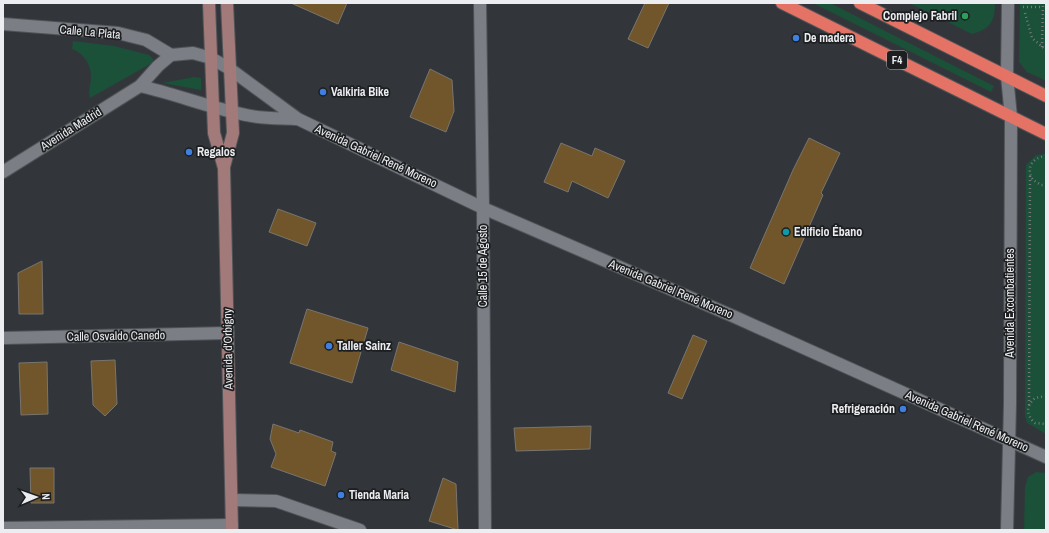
<svg xmlns="http://www.w3.org/2000/svg" width="1049" height="533" viewBox="0 0 1049 533" font-family="'Archivo Narrow',sans-serif">
<rect width="100%" height="100%" fill="#32363b"/>
<path fill="#1b5039" d="M 813,3 L 830,3 L 994,86 L 991,92 Z
M 909,3 L 995,3 C 995,22 990,29 972,34 Z
M 1020,3 L 1046,3 L 1046,81 L 1027,72 L 1019,62 Z
M 73,41 L 114,46 L 149,55 L 153,59 L 152,63 L 90,98 C 88,90 90,87 91,79 C 92,66 84,53 72,49 Z
M 194,77 L 201,78 L 201,90 L 162,83 Z
M 1046,154 L 1046,434 L 1027,423 L 1025,416 L 1026,165 L 1036,155 Z
M 1036,472 L 1046,473 L 1046,530 L 1024,530 L 1025,487 L 1028,477 Z"/>
<path fill="#70562a" stroke="#79756f" d="M 291,3 L 347,3 L 338,24 Z
M 645,3 L 669,3 L 648,48 L 628,39 Z
M 430,69 L 452,80 L 454,111 L 446,132 L 410,117 Z
M 809,138 L 840,153 L 821,193 L 823,195 L 784,284 L 750,268 L 793,170 Z
M 561,143 L 592,156 L 595,148 L 625,161 L 608,198 L 572,181 L 568,192 L 544,182 Z
M 278,209 L 316,223 L 307,246 L 269,232 Z
M 42,261 L 43,314 L 19,314 L 18,273 Z
M 307,309 L 368,328 L 352,383 L 290,363 Z
M 693,335 L 707,341 L 682,399 L 668,393 Z
M 399,342 L 458,362 L 455,392 L 391,370 Z
M 115,360 L 117,404 L 105,416 L 93,405 L 91,361 Z
M 47,362 L 48,414 L 21,415 L 19,363 Z
M 273,424 L 299,433 L 300,430 L 333,442 L 331,451 L 336,453 L 325,486 L 271,467 L 276,454 L 270,439 Z
M 591,426 L 590,449 L 516,451 L 514,428 Z
M 30,468 L 54,468 L 54,503 L 31,503 Z
M 443,478 L 456,484 L 458,530 L 429,521 Z"/>
<g fill="none" stroke-linecap="round" stroke-linejoin="round">
<g stroke="#505458" stroke-width="14">
<path id="minor" d="M 480,3 L 483,208 L 485,530
M 3,24 L 118,33 L 146,40 L 171,55
M 3,338 L 228,333
M 232,500 L 276,501 L 360,530
M 3,528 L 232,525
M 1007,530 L 1010,404 L 1011,117 L 1007,76 L 1008,3"/>
</g>
<g stroke="#505458" stroke-width="14">
<path id="tertiary" d="M 140,86 C 176,94 210,108 246,115 C 263,119 281,118 298,119
M 3,172 L 140,86 L 158,66 L 171,55 L 193,53 L 211,58 L 230,69 L 298,119 L 483,208 L 735,317 L 1046,457"/>
</g>
<g stroke="#505458" stroke-width="14">
<path id="secondary" d="M 209,3 L 214,133 L 224,168 L 232,530
M 224,167 L 233,133 L 227,3"/>
</g>
<g stroke="#505458" stroke-width="14">
<path id="trunk" d="M 782,3 L 1046,134
M 860,3 L 1046,96"/>
</g>
<path stroke="#767a7e" stroke-width="2.5" stroke-dasharray="1 3" stroke-linecap="butt" d="M 1023,7 L 1043,7
M 1025,13 L 1032,38 L 1046,50
M 1042,47 L 1043,3
M 1046,156 C 1033,157 1025,168 1033,180 L 1041,185 L 1046,185
M 1046,396 L 1035,398 C 1026,406 1026,415 1035,423 L 1046,424
M 1029,405 L 1030,176"/>
<use href="#minor" stroke="#7b7f85" stroke-width="12"/>
<use href="#tertiary" stroke="#7b7f85" stroke-width="12"/>
<use href="#secondary" stroke="#a27a79" stroke-width="12"/>
<use href="#trunk" stroke="#e47265" stroke-width="12"/>
</g>
<circle fill="#2e9e5b" stroke="#1c1e20" stroke-width="1.5" cx="965" cy="16" r="4"/>
<g fill="#3f7fe0" stroke="#1c1e20" stroke-width="1.5">
<circle cx="796" cy="38" r="4"/>
<circle cx="323" cy="92" r="4"/>
<circle cx="189" cy="152" r="4"/>
<circle cx="329" cy="346" r="4"/>
<circle cx="903" cy="409" r="4"/>
<circle cx="341" cy="495" r="4"/>
</g>
<circle fill="#0f9aa8" stroke="#1c1e20" stroke-width="1.5" cx="786" cy="232" r="4"/>
<g text-anchor="middle" dominant-baseline="central" stroke-width="3.5" stroke-linejoin="round" paint-order="stroke">
<rect fill="#1c1e20" stroke="#adafb2" stroke-width="1" x="887" y="51" width="20" height="18" rx="3"/>
<g font-size="11" font-weight="bold" fill="#ebedf0">
<text x="897" y="60">F4</text>
</g>
<g font-size="12" font-weight="bold" fill="#ebedf0" stroke="#1c1e20" text-anchor="start">
<text x="957" y="16" text-anchor="end">Complejo Fabril</text>
<text x="804" y="38">De madera</text>
<text x="331" y="92">Valkiria Bike</text>
<text x="197" y="152">Regalos</text>
<text x="794" y="232">Edificio Ébano</text>
<text x="337" y="346">Taller Sainz</text>
<text x="895" y="409" text-anchor="end">Refrigeración</text>
<text x="349" y="495">Tienda Maria</text>
</g>
<g font-size="12" fill="#ebedf0" stroke="#1c1e20">
<text transform="translate(90 32) rotate(5)">Calle La Plata</text>
<text transform="translate(71 129) rotate(-32)">Avenida Madrid</text>
<text transform="translate(376 156) rotate(25)">Avenida Gabriel René Moreno</text>
<text transform="translate(483 266) rotate(-90)">Calle 15 de Agosto</text>
<text transform="translate(671 289) rotate(23)">Avenida Gabriel René Moreno</text>
<text transform="translate(1010 303) rotate(-90)">Avenida Excombatientes</text>
<text transform="translate(116 336) rotate(-1)">Calle Osvaldo Canedo</text>
<text transform="translate(228 349) rotate(-91)">Avenida d'Orbigny</text>
<text transform="translate(967 421) rotate(24)">Avenida Gabriel René Moreno</text>
</g>
</g>
<rect width="1049" height="533" fill="none" stroke="#ebedf0" stroke-width="8"/>
<g transform="translate(36 497) rotate(88)" stroke="#1c1e20" stroke-width="3" paint-order="stroke">
<path d="M0-3L7 15L0 10L-7 15Z" fill="#ebedf0"/>
<text y="-6" font-size="11" font-weight="bold" text-anchor="middle" fill="#ebedf0">N</text>
</g>
</svg>
